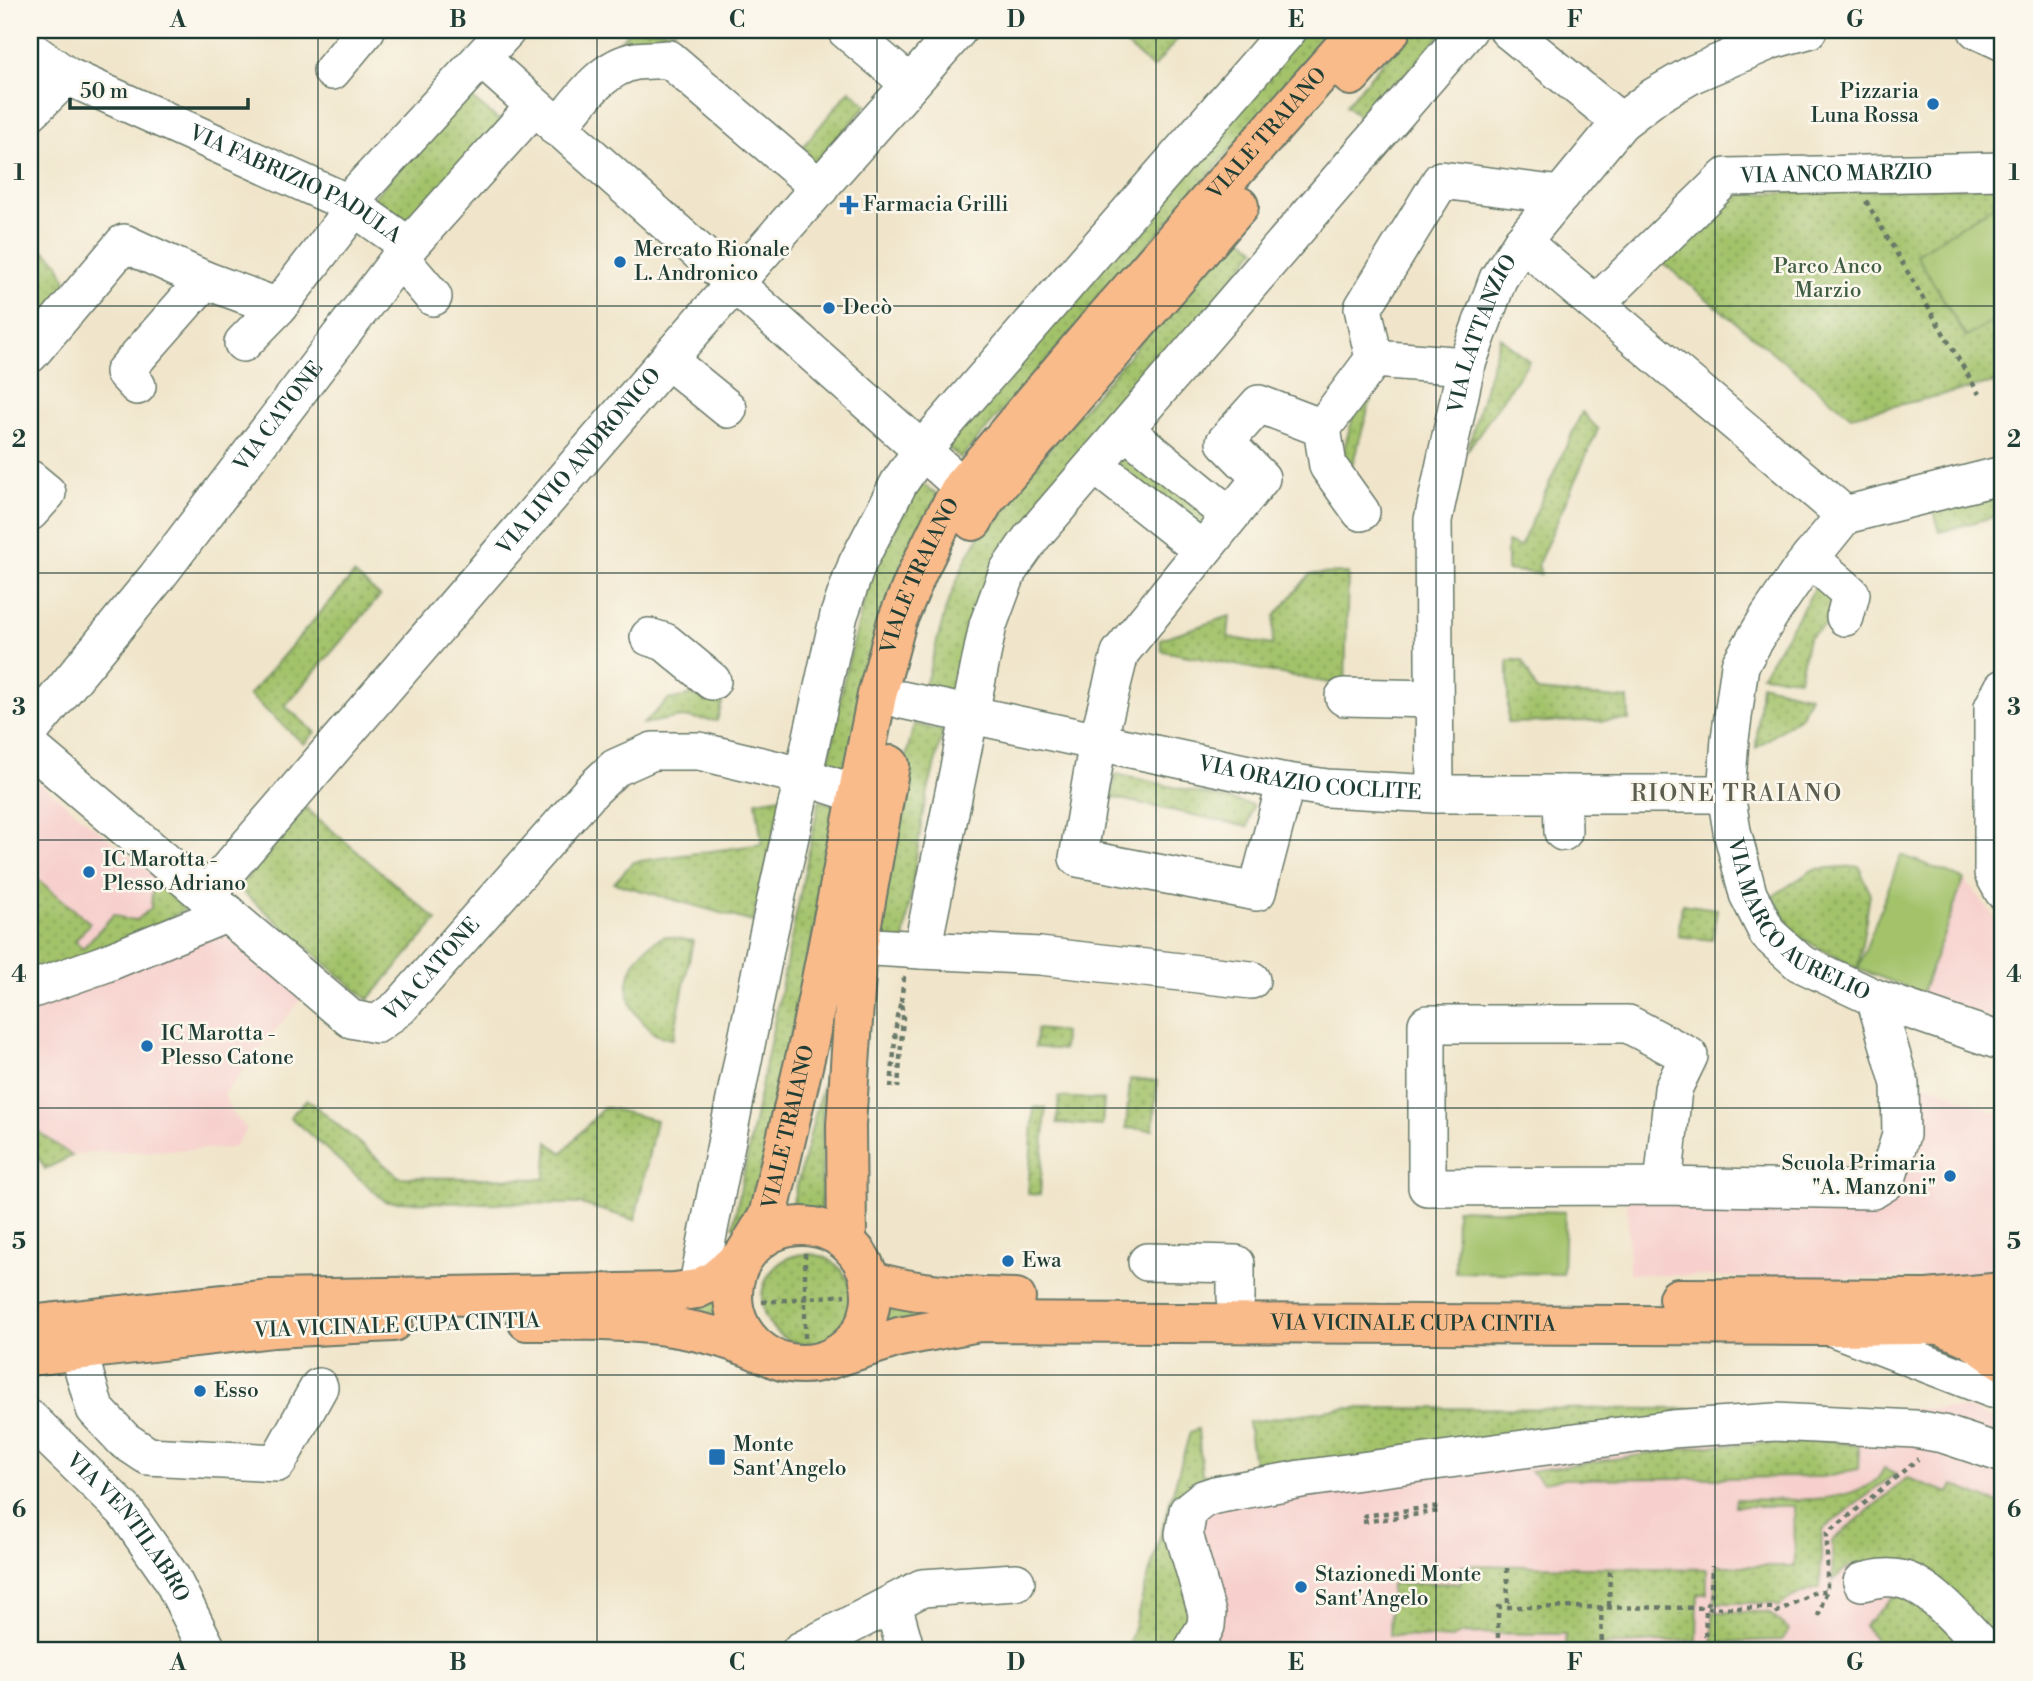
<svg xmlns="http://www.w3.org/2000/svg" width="2033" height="1681" viewBox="0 0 2033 1681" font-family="'Libre Bodoni',serif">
<defs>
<pattern id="green-dots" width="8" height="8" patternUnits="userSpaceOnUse" patternTransform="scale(1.75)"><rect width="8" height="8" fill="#a3c26a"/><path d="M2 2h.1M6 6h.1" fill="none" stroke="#849f58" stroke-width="1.8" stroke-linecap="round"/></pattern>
</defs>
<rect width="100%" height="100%" fill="#fbf7ec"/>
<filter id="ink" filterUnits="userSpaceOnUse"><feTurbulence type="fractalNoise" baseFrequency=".0143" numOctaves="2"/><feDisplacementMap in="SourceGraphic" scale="14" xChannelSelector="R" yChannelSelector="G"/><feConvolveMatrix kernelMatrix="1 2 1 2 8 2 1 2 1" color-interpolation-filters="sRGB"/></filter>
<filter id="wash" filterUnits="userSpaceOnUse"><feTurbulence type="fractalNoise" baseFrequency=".00686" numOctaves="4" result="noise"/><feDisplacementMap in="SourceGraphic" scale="28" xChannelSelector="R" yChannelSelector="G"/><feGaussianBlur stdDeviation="1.57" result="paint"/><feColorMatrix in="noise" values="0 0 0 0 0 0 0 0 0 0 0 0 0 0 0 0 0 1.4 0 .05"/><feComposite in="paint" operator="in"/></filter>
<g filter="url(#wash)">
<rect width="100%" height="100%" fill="#f0e5ca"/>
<path fill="#f7d0cd" d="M 30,775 L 191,906 L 30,976 Z
M 1964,879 L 1997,920 L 2003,924 L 2003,1023 L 1922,993 Z
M 220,926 L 303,997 L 224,1094 L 231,1112 L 247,1129 L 233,1148 L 83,1153 L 72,1156 L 30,1125 L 30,997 Z
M 1919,1084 L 1938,1088 L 2003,1116 L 2003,1277 L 1770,1278 L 1629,1274 L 1627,1194 L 1842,1191 L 1906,1149 Z
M 1967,1408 L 2003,1423 L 2003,1651 L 1178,1651 L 1179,1495 L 1755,1410 Z"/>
<path fill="url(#green-dots)" stroke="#61804f" stroke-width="2" d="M 630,30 L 675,30 L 663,44 L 632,51 L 619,42 Z
M 1109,30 L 1150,30 L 1154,32 L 1156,30 L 1185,30 L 1153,68 Z
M 1299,30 L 1336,30 L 961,458 L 942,443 Z
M 1411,30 L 1445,30 L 1365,122 L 1346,105 Z
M 850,90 L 867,105 L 811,169 L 795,156 Z
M 467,94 L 501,122 L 410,222 L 373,198 Z
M 2003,186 L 2003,200 L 1916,254 L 1966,337 L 2003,315 L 2003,381 L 1851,416 L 1659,260 L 1720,195 Z
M 1235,232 L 1256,249 L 973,615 L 951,694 L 925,686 L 946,608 L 965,561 L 988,520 Z
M 45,251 L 59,263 L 68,287 L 30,332 L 30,268 Z
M 1500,337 L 1529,361 L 1467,451 Z
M 1359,396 L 1371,400 L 1351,469 L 1339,466 Z
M 1582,412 L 1598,429 L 1538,564 L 1541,574 L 1507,570 L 1507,542 L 1520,547 Z
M 1127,442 L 1217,515 L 1199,538 L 1109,465 Z
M 919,482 L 937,494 L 847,776 L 827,773 L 843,683 L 869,582 Z
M 2003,487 L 2003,514 L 1940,532 L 1933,508 Z
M 1348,573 L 1345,686 L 1162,651 L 1160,639 L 1230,616 L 1228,637 L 1272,645 L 1275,616 L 1310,574 Z
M 354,574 L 380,596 L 285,706 L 315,732 L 304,744 L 249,695 Z
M 1817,585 L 1836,604 L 1835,618 L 1808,638 L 1799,679 L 1762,675 Z
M 1508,660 L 1522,660 L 1537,691 L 1628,699 L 1629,720 L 1508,723 Z
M 1761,684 L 1810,696 L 1800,717 L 1756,748 Z
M 726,688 L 717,721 L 681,717 L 643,724 L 668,700 Z
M 914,724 L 943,731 L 923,812 L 904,941 L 873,938 L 894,806 Z
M 1116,774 L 1253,805 L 1248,827 L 1111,797 Z
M 782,797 L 753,922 L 614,883 L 633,862 L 762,844 L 756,801 Z
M 819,801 L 841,806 L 748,1231 L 733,1226 Z
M 306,808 L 437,920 L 368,1000 L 238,888 Z
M 1859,866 L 1870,894 L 1858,969 L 1795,935 L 1773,896 L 1814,869 Z
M 30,873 L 90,923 L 75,941 L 83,948 L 114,914 L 125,919 L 137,920 L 151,908 L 152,892 L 165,886 L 191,906 L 129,941 L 30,976 Z
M 1682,904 L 1717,909 L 1712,940 L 1678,936 Z
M 665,936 L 693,941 L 673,1039 C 668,1038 661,1037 657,1035 C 652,1033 649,1027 645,1024 C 613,996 629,951 665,936 Z
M 1037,1029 L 1064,1032 L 1063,1050 L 1035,1047 Z
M 1130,1079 L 1157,1081 L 1153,1130 L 1126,1128 Z
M 823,1084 L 821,1212 L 791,1209 Z
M 1059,1097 L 1104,1100 L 1102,1126 L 1057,1123 Z
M 307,1099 L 399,1177 L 545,1179 L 548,1142 L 562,1153 L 604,1107 L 656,1120 L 635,1220 L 581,1204 L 386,1202 L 290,1117 Z
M 1034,1107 L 1046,1108 L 1040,1195 L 1028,1194 Z
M 30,1125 L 32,1127 L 72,1156 L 45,1169 L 39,1158 L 30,1163 Z
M762 1299a45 45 0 1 1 90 0a45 45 0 1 1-90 0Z
M 721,1300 L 717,1325 L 664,1310 Z
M 888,1304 L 983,1311 L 884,1331 Z
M 1344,1408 L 1739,1409 L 1256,1479 L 1248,1422 Z
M 1198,1429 L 1202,1475 L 1237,1472 L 1237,1482 L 1188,1495 L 1206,1607 L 1177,1651 L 1127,1651 L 1190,1432 Z
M 1828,1440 L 1859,1446 L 1858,1469 L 1822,1477 L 1562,1479 L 1543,1482 L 1530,1471 L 1703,1446 Z
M 1884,1468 L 1896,1473 L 1822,1530 L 1820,1587 L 1792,1597 L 1778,1607 L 1773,1603 L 1715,1603 L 1716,1566 L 1795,1566 L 1794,1506 L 1735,1506 L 1736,1499 C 1775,1499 1842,1506 1875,1481 C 1879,1478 1882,1472 1884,1468 Z
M 1907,1478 L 1949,1493 L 1953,1485 L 2003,1505 L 2003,1649 L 1868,1562 C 1851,1564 1844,1568 1833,1581 L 1832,1541 Z
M 1461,1565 L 1707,1569 L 1707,1594 L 1698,1594 L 1697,1640 L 1566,1647 L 1565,1634 L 1462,1633 L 1452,1639 L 1389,1635 L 1391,1584 L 1461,1583 Z
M 1901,1589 L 1975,1651 L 1882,1651 L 1878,1642 L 1864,1626 Z
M 1713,1612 L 1768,1612 L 1789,1630 L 1782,1640 L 1713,1642 Z"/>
<path fill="#a3c26a" stroke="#61804f" stroke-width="2" d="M 2003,200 L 2003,315 L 1966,337 L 1916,254 Z
M 1901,855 L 1964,879 L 1922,993 L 1858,969 Z
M 1456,1209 L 1565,1212 L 1563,1274 L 1455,1272 Z"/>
</g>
<g filter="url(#ink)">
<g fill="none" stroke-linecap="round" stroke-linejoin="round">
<g stroke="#687868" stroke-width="40">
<g id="minor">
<path d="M 846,30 L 910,84"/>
<path d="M 1508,30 L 1621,122"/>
<path d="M 1977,30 L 2003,42"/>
<path id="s1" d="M 30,50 L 67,76 L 348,203 L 409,246"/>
<path d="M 482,59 L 962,486"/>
<path d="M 332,71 L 366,30"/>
<path d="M 30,112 L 67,76"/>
<path d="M 557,128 C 579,103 601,67 636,61 C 647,60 658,60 669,59 L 820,188"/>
<path d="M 348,203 L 507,30"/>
<path d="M 1522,242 L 1845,515"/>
<path d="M 400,258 L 433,297"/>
<path id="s2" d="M 1596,304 L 1726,177 L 2003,171"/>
<path d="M 243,343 L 278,307 L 355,207"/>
<path d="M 30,354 L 124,243 L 205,280"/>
<path d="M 1374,359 L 1466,366"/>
<path d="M 668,360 L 728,409"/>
<path d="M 137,386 L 124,372 L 205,280 L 278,307"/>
<path d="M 1322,428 L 1328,466 L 1361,512"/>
<path d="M 1125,430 L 1230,516"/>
<path d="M 1095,465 L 1202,550"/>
<path id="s3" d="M 2003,475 L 1845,515 L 1802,568 L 1769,616 L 1740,665 L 1730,739 L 1726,794 L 1732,831 L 1748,894 L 1768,934 L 1800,963 L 1875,998 L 2003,1042"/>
<path d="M 30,479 L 47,493 L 30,512"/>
<path d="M 1810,558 L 1851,594 L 1845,617"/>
<path d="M 649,637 L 665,642 L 712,681"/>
<path d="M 2003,688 L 1993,707 L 1993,873 L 2003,891"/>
<path d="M 1344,697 L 1434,699"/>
<path id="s4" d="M 902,700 L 1281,781 L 1327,788 L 1435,794 L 1726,794"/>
<path id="s5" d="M 30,731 L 156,578 L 409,246 L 534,107"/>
<path id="s6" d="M 30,747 L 351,1019 L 377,1024 L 400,1007 L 592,790 L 615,768 L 653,751 L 699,751 L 802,776 L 857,794"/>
<path d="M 1286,782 L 1257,892 L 1078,858 L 1098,741 L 1120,653 L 1261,478 L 1225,442 L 1259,404 L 1322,428 L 1374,359 L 1363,308 L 1441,180 L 1561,195"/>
<path id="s7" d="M 1435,794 L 1433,520 L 1466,366 L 1498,279 L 1522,242 L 1621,122 L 1655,96 L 1693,74 L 1772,40 L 1808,30"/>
<path d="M 1562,794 L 1563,832"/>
<path id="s8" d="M 206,895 L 655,374 L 958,30"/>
<path d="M 858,946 L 922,950 L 988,625 L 1008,571 L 1032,537 L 1468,30"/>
<path d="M 922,950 L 1040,956 L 1251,980"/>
<path d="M 30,990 L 104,964 L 228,913"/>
<path d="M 1663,1186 L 1673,1089 L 1689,1056 L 1628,1024 L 1427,1024 L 1427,1187 L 1663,1186 L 1873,1190 L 1886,1182 L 1901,1135 L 1900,1084 L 1875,998"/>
<path d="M 1147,1262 L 1236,1264 L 1236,1298"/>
<path d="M 697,1289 L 767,940 L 839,615 L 857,564 L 899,483 L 922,450 L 1288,30"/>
<path d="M 1829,1326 L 1992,1389"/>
<path d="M 78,1351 L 95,1409 L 124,1440 L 148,1456 L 277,1463 L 319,1387"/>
<path id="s9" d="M 30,1419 L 125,1511 L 171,1577 L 208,1651"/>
<path d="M 1862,1582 C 1875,1579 1887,1576 1900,1579 C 1931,1585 1965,1629 1988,1651"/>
<path d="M 893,1605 L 906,1651"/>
<path d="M 800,1651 L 922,1588 L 1016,1582"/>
<path d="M 1192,1651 L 1206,1626 L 1207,1613 L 1184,1534 L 1188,1511 L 1203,1499 L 1215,1495 L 1301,1479 L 1672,1429 L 1775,1422 L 1915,1429 L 1943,1434 L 2003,1454"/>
</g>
</g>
<g stroke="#687868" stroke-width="42">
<g id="major">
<path d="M 1351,76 L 1391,30"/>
<path d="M 973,521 L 985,500 L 1239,206"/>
<circle cx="802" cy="1295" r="69"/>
<path d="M 847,1241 L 846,1125 L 858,946 L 890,765"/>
<path d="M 869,1280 C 918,1295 965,1297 1016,1298"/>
<path d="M 1678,1298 L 1927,1299 L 2003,1292"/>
<path d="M 527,1321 C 607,1320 688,1319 762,1353"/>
<path id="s10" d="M 30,1325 L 270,1299 L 674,1292 L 697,1289 L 715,1280 L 744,1255 L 768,1216 L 809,1041 L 877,695 L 897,621 L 918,571 L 942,522 L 962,486 L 987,457 L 1098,326 L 1359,30"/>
<path d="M 1941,1325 L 1970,1338 L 2003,1361"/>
<path d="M 30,1356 L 273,1328 L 393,1322"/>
<path id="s11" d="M 828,1360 L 899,1337 L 979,1322 L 1828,1326 L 2003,1324"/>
</g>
</g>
<path stroke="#687868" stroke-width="4.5" stroke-dasharray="5 5" stroke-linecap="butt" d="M 1866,201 L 1979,394
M 901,1002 L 904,978 L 901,978
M 891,1088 L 897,1016 L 901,1002 L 903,1017 L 898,1088
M 805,1253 L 805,1341
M 762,1302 L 845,1295
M 1363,1516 L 1440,1506
M 1363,1522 L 1440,1511
M 1507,1568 L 1508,1607
M 1601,1606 L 1602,1651
M 1609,1606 L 1610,1567
M 1818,1616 L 1827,1590 L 1827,1534 L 1918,1459
M 1705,1646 L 1706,1607 L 1711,1595 L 1712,1566
M 1602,1647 L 1734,1646
M 1498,1648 L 1498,1607 L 1773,1608 L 1777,1612 L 1813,1593 L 1827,1590"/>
<use href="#minor" stroke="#fff" stroke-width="37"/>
<use href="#major" stroke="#fabb8b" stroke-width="38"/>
</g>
</g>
<path fill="none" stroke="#1f3d34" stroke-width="2" stroke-opacity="0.55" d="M 318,30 L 318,1651M 597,30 L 597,1651M 877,30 L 877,1651M 1156,30 L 1156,1651M 1436,30 L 1436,1651M 1715,30 L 1715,1651M 30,306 L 2003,306M 30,573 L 2003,573M 30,840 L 2003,840M 30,1108 L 2003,1108M 30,1375 L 2003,1375"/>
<g fill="#1f6fb2" stroke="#fbf7ec" stroke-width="2.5">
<circle cx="1933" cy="104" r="7"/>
<path d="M845.5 194.5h7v7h7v7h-7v7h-7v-7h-7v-7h7z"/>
<circle cx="620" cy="262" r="7"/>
<circle cx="829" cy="308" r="7"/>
<circle cx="89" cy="872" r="7"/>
<circle cx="147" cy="1046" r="7"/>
<circle cx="1950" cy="1176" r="7"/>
<circle cx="1008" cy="1261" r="7"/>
<circle cx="200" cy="1391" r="7"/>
<rect x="708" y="1448" width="18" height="18" rx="3.5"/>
<circle cx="1301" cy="1587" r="7"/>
</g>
<g text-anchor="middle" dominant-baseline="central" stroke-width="5" stroke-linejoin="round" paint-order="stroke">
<g font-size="21" fill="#1f3d34" stroke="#fbf7ec" text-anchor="start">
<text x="1919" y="92" text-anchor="end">Pizzaria<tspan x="1919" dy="24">Luna Rossa</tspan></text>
<text x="863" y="205">Farmacia Grilli</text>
<text x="634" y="250">Mercato Rionale<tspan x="634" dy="24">L. Andronico</tspan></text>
<text x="843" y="308">Decò</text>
<text x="103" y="860">IC Marotta -<tspan x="103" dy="24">Plesso Adriano</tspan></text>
<text x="161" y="1034">IC Marotta -<tspan x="161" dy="24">Plesso Catone</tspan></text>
<text x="1936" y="1164" text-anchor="end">Scuola Primaria<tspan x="1936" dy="24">"A. Manzoni"</tspan></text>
<text x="1022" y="1261">Ewa</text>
<text x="214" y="1391">Esso</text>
<text x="733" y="1445">Monte<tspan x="733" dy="24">Sant'Angelo</tspan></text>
<text x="1315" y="1575">Stazionedi Monte<tspan x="1315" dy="24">Sant'Angelo</tspan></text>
</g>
<g font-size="21" fill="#1f3d34" stroke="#fbf7ec">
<text stroke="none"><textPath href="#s10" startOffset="1998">VIALE TRAIANO</textPath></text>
<text stroke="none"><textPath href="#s2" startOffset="292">VIA ANCO MARZIO</textPath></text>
<text stroke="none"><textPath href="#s1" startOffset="298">VIA FABRIZIO PADULA</textPath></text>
<text stroke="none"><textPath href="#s7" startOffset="467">VIA LATTANZIO</textPath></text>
<text stroke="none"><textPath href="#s5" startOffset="401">VIA CATONE</textPath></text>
<text stroke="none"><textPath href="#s8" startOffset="572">VIA LIVIO ANDRONICO</textPath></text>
<text stroke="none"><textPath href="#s10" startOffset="1432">VIALE TRAIANO</textPath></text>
<text stroke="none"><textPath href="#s4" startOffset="416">VIA ORAZIO COCLITE</textPath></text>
<text stroke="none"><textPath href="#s3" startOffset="632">VIA MARCO AURELIO</textPath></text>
<text stroke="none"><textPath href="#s6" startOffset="525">VIA CATONE</textPath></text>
<text stroke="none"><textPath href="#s10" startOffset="864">VIALE TRAIANO</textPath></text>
<text stroke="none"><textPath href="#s11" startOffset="590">VIA VICINALE CUPA CINTIA</textPath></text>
<text transform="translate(397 1326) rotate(-2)">VIA VICINALE CUPA CINTIA</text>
<text stroke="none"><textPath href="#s9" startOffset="147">VIA VENTILABRO</textPath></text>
</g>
<g font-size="21" fill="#405e42" stroke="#fbf7ec">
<text x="1828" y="267">Parco Anco<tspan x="1828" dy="24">Marzio</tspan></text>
</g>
<g font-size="23" letter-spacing="2" fill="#5c5e4f" stroke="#fbf7ec">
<text x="1737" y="794">RIONE TRAIANO</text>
</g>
</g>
<rect width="2033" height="1681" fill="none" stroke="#fbf7ec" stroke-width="77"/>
<path d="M70 98v10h178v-10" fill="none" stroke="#1f3d34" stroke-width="3.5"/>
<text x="80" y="98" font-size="21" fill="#1f3d34" stroke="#fbf7ec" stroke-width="5" paint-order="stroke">50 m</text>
<rect x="38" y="38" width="1956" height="1604" fill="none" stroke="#1f3d34" stroke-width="2.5"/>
<g font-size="23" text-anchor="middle" font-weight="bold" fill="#1f3d34">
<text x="178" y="27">A</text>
<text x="458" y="27">B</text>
<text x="737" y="27">C</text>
<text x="1016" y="27">D</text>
<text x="1296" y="27">E</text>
<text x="1575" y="27">F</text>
<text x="1855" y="27">G</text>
<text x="19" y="180">1</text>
<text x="2014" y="180">1</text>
<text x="19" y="447">2</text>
<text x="2014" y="447">2</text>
<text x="19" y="715">3</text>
<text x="2014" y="715">3</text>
<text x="19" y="982">4</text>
<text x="2014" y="982">4</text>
<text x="19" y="1249">5</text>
<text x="2014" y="1249">5</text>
<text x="19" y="1517">6</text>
<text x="2014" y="1517">6</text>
<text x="178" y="1670">A</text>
<text x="458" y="1670">B</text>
<text x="737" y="1670">C</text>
<text x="1016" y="1670">D</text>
<text x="1296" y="1670">E</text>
<text x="1575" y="1670">F</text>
<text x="1855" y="1670">G</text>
</g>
</svg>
